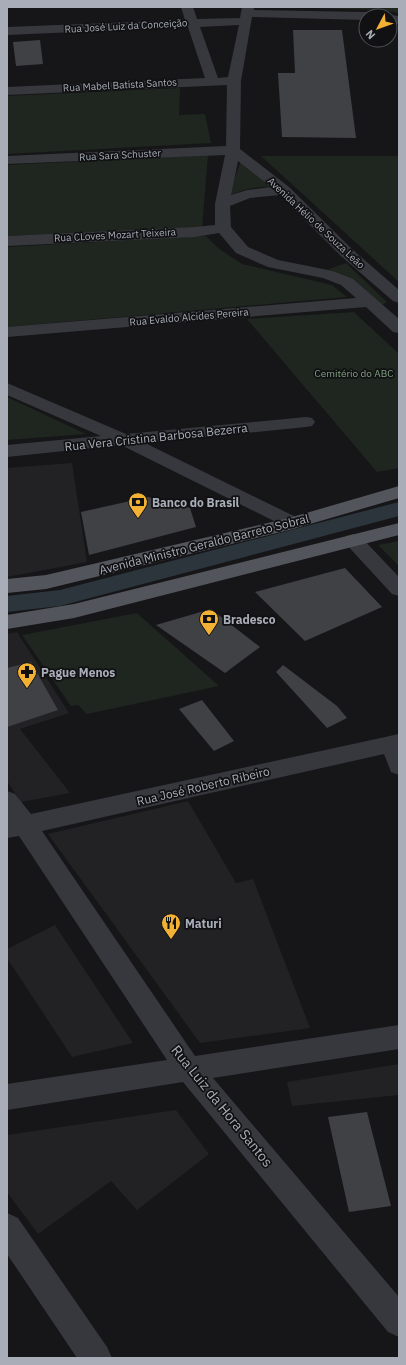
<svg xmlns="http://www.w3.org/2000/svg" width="406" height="1365" viewBox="0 0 406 1365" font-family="'IBM Plex Sans',sans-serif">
<rect width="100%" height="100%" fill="#161618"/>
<path fill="#222225" d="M 72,463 L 87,562 L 7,577 L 7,468 Z
M 17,632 L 69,713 L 20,729 L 70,793 L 21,802 L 7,781 L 7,634 Z
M 188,801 L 236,883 L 253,879 L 310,1028 L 200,1043 L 48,834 Z
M 55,925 L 133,1043 L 72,1057 L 7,958 L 7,949 Z
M 399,1064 L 399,1095 L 292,1106 L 287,1082 Z
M 176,1110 L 209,1154 L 137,1210 L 111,1181 L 38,1234 L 7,1192 L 7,1135 Z"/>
<path fill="#1e261f" d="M 273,7 L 399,7 L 399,13 L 383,10 Z
M 180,88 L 179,115 L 205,114 L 211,143 L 7,154 L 7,96 Z
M 208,155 L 202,227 L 7,236 L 7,165 Z
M 261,156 L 399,156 L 399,282 Z
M 242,158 L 274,187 C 258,186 243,189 228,196 Z
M 206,236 L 218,248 L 242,264 L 332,285 L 347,297 L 7,327 L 7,247 Z
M 346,263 L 387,302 L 382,305 L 353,280 L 329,269 Z
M 354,312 L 399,354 L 399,468 L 377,472 L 247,319 Z
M 7,397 L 86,434 L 7,440 Z
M 399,541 L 399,566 L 378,545 Z
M 137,613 L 219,686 L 87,714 L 78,705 L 71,706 L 22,635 Z"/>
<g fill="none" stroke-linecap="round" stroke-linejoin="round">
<path fill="#2c353c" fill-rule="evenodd" d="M 399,502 L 399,516 L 60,606 L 7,612 L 7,596 L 60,590 Z"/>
</g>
<path fill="#404145" d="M 293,30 L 342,30 L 356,138 L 282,137 L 278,73 L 295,73 Z
M 40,40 L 43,64 L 16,66 L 13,42 Z
M 148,497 L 190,508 L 196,527 L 89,555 L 81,512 Z
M 345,568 L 382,607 L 305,641 L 255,592 Z
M 211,609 L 260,647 L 225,673 L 156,625 Z
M 31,662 L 58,710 L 7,727 L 7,668 Z
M 283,665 L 337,706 L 347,718 L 327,728 L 276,672 Z
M 202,700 L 234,741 L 214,751 L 179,709 Z
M 367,1112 L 391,1206 L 349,1212 L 328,1117 Z"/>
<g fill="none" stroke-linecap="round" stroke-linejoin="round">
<path fill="#37383d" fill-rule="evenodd" d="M 181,7 L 193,7 L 197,19 L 240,18 L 242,7 L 254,7 L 254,10 L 366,12 L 372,16 L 366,16 L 366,20 L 252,17 L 241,81 L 240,149 L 289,187 L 353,250 L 399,290 L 399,303 L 393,301 L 341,256 L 280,195 L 250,198 L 230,206 L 231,227 L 248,247 L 278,260 L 333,271 L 353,279 L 399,319 L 399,333 L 393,332 L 366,307 L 7,337 L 7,327 L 356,298 L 341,285 L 323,278 L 268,267 L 236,253 L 219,233 L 195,237 L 7,246 L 7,236 L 195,227 L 215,225 L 215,204 L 225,155 L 7,164 L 7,156 L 226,146 L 227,85 L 7,95 L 7,87 L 205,78 L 188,27 L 7,35 L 7,27 L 185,20 ZM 239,25 L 228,77 L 218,78 L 200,27 ZM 238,161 L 271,187 L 247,190 L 231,195 Z
M 390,15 L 399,16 L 399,24 L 390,23 L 390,16 L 387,16 Z
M 7,383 L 126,434 L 306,417 L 312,418 L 315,422 L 312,426 L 306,427 L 145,443 L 300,519 L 303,523 L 300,527 L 293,529 L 286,527 L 121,445 L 7,457 L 7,445 L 101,436 L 7,395 Z
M 353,534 L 360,536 L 399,577 L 399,596 L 392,594 L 346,544 L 343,540 L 346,536 Z
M 399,734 L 399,775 L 391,772 L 384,754 L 42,831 L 195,1056 L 399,1025 L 399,1049 L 213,1078 L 399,1297 L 399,1337 L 388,1332 L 183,1082 L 7,1110 L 7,1084 L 167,1060 L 19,836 L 7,838 L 7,791 L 15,794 L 31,814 Z
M 7,1213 L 18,1218 L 107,1347 L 112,1358 L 77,1358 L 7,1254 Z"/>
<path fill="#53555c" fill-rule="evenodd" d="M 399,486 L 399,498 L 293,529 L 46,589 L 7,593 L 7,579 L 46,575 L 289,518 Z
M 399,523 L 399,535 L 74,618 L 7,629 L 7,615 L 74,604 Z"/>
</g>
<defs>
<g id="bank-pin" transform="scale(1)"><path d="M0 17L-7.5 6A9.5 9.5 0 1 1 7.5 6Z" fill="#f2b134" stroke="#111113"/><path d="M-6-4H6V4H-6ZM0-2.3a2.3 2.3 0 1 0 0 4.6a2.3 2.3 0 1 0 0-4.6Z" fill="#111"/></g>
<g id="pharmacy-pin" transform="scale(1)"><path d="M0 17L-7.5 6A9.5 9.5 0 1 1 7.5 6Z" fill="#f2b134" stroke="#111113"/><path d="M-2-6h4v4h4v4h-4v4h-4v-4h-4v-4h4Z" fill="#111"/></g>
<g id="restaurant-pin" transform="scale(1)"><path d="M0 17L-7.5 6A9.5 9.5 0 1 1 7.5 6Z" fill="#f2b134" stroke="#111113"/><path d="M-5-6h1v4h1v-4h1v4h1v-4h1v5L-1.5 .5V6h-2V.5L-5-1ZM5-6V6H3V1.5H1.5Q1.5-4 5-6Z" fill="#111"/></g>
</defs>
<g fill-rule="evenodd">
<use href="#bank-pin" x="138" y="502"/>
<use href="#bank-pin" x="209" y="619"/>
<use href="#pharmacy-pin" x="27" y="672"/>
<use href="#restaurant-pin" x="171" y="923"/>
</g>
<g text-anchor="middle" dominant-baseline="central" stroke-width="3.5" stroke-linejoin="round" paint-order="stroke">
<g font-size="10" fill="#a8adb8" stroke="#111113">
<text transform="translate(126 26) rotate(-3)">Rua José Luiz da Conceição</text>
<text transform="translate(120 85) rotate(-3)">Rua Mabel Batista Santos</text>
<text transform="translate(120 155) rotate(-3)">Rua Sara Schuster</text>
<text transform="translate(316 223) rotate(43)">Avenida Hélio de Souza Leão</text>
<text transform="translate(115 235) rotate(-3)">Rua CLoves Mozart Teixeira</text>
<text transform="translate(189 317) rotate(-5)">Rua Evaldo Alcides Pereira</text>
</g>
<g font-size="10" fill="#7fa381" stroke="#111113">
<text x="354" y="373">Cemitério do ABC</text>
</g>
<g font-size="12" fill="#a8adb8" stroke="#111113">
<text transform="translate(156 437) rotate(-6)">Rua Vera Cristina Barbosa Bezerra</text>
<text transform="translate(204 544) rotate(-14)">Avenida Ministro Geraldo Barreto Sobral</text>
<text transform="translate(203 786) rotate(-13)">Rua José Roberto Ribeiro</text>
</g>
<g font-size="12" font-weight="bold" fill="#a8adb8" stroke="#111113" text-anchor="start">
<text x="152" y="502">Banco do Brasil</text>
<text x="223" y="619">Bradesco</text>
<text x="41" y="672">Pague Menos</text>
<text x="185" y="923">Maturi</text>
</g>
<g font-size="14" fill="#a8adb8" stroke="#111113">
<text transform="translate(222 1106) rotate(51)">Rua Luiz da Hora Santos</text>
</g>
</g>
<rect width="406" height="1365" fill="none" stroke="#a8adb8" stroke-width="16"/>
<g transform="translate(378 28) rotate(229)"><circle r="19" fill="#111113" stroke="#4d4f55"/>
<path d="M0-3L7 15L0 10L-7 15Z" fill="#f2b134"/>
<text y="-6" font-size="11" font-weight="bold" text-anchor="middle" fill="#a8adb8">N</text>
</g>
</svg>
